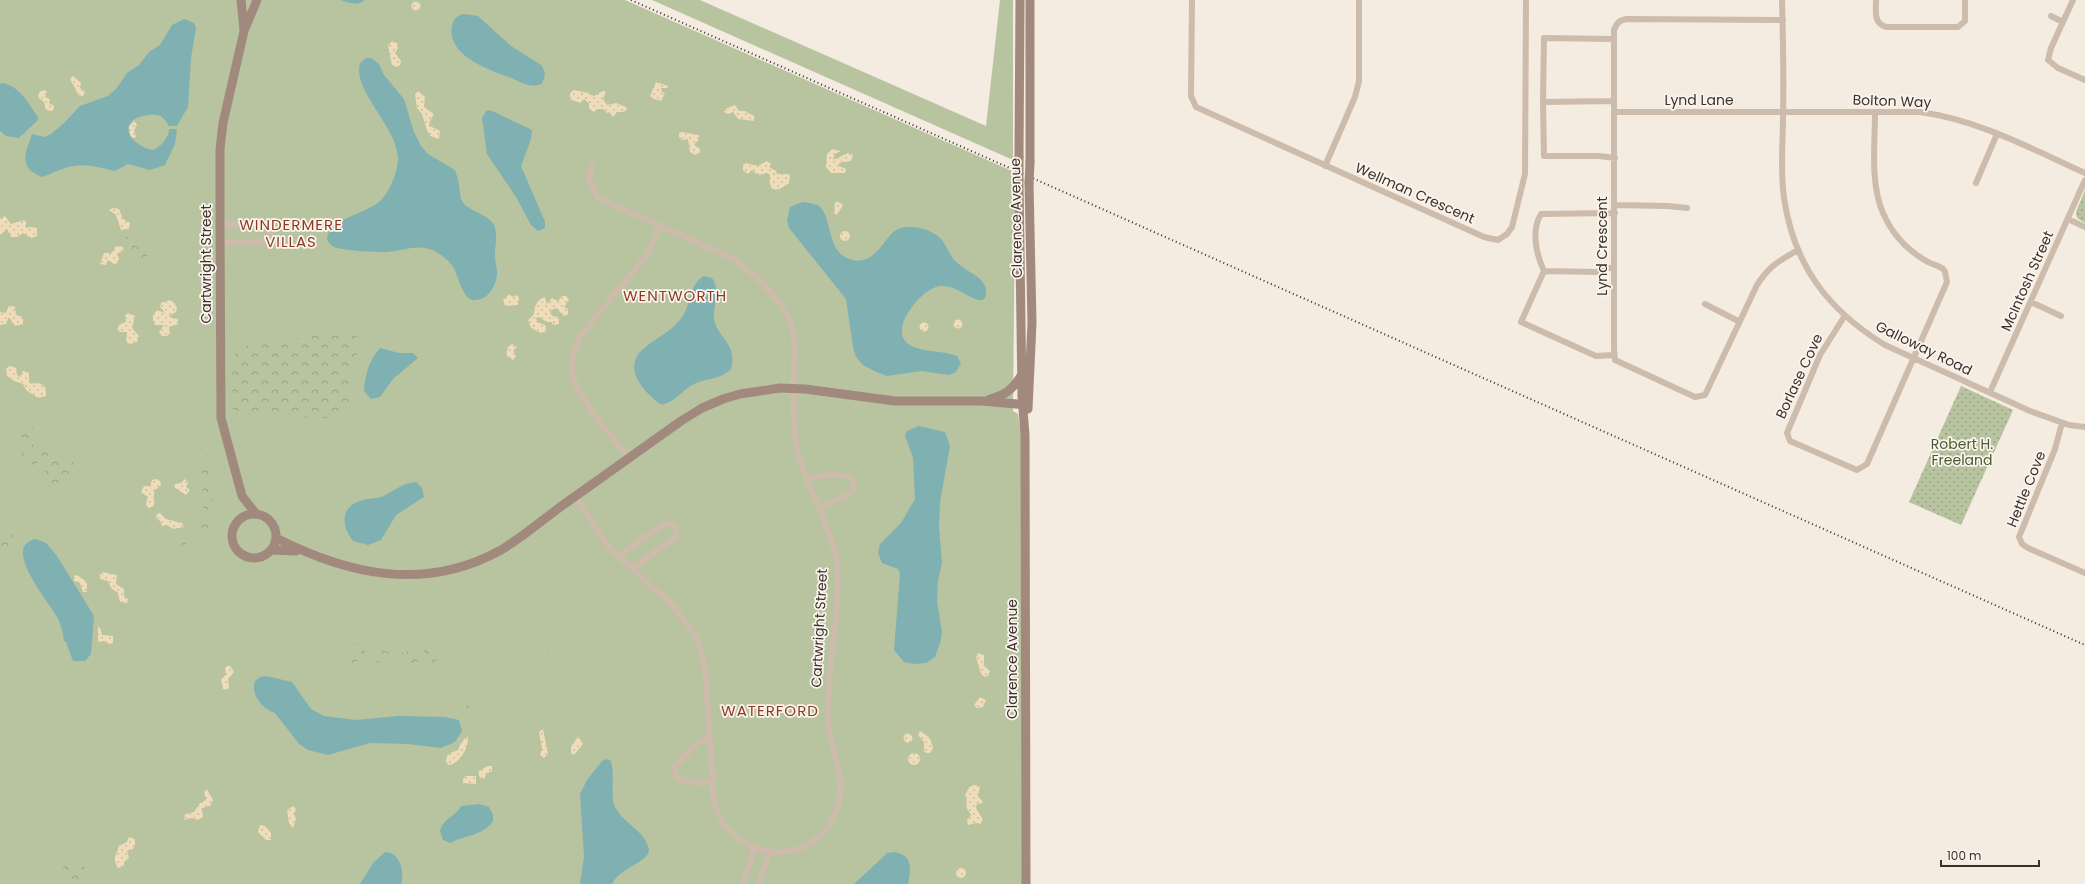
<svg xmlns="http://www.w3.org/2000/svg" width="2085" height="884" viewBox="0 0 2085 884" font-family="Poppins,sans-serif">
<defs>
<pattern id="forest-crowns" width="20" height="18" patternUnits="userSpaceOnUse"><rect width="20" height="18" fill="#b8c4a0"/><path d="M2 6a3 3 0 1 1 6 0M12 15a3 3 0 1 1 6 0" fill="none" stroke="#97a083"/></pattern>
<pattern id="sand-dots" width="8" height="8" patternUnits="userSpaceOnUse"><rect width="8" height="8" fill="#efdcb8"/><path d="M2 2h.1M6 6h.1" fill="none" stroke="#cebd9e" stroke-width="1.8" stroke-linecap="round"/></pattern>
<pattern id="park-dots" width="8" height="8" patternUnits="userSpaceOnUse"><rect width="8" height="8" fill="#b8c4a0"/><path d="M2 2h.1M6 6h.1" fill="none" stroke="#97a083" stroke-width="1.8" stroke-linecap="round"/></pattern>
</defs>
<rect width="100%" height="100%" fill="#f4ebe1"/>
<path fill="#b8c4a0" d="M 0,0 L 625,0 L 1012,171 L 1012,208 L 1015,209 L 1013,411 L 1018,414 L 1021,435 L 1022,884 L 0,884 Z
M 652,0 L 700,0 L 986,126 L 1000,0 L 1013,0 L 1013,160 Z"/>
<path fill="url(#forest-crowns)" d="M 129,231 L 136,247 L 138,246 L 137,238 L 140,238 L 140,240 C 146,247 147,252 148,262 L 143,266 L 136,262 L 137,261 L 132,257 L 135,253 L 131,249 L 133,245 L 125,236 L 125,233 Z
M 336,333 L 350,333 L 356,335 L 359,346 L 352,370 L 350,400 L 345,414 L 335,418 L 242,416 L 233,411 L 232,359 L 237,351 L 250,344 Z
M 25,426 L 33,428 L 37,434 L 32,443 L 37,452 L 38,448 L 43,447 L 44,443 L 49,444 L 49,447 L 53,448 L 49,455 L 59,456 L 64,464 L 70,464 L 70,460 L 73,460 L 74,469 L 69,472 L 74,480 L 63,487 L 57,486 L 56,494 L 50,491 L 51,479 L 47,476 L 45,467 L 41,465 L 42,462 L 38,460 L 36,467 L 33,468 L 22,456 L 20,458 L 19,456 L 13,456 L 12,450 L 15,446 L 23,452 L 26,457 L 30,458 L 28,454 L 31,451 L 28,447 L 29,445 L 20,435 L 21,431 L 26,430 Z
M 205,454 L 210,456 L 210,469 L 213,476 L 209,480 L 213,490 L 213,499 L 210,509 L 213,525 L 203,535 L 199,534 L 200,527 L 205,523 L 202,495 L 204,480 L 202,472 L 206,461 L 204,457 Z
M 185,456 L 188,457 L 188,462 L 182,468 L 179,466 L 179,461 Z
M 0,531 L 13,535 L 16,546 L 12,549 L 12,552 L 0,553 Z
M 185,536 L 188,542 L 178,549 L 173,548 C 173,540 178,539 185,536 Z
M 355,644 L 360,644 L 366,652 L 363,658 L 358,658 L 358,660 L 353,665 L 351,662 L 352,658 L 349,657 L 348,653 L 350,650 L 348,648 Z
M 398,648 L 403,653 L 410,651 L 417,652 L 419,656 L 416,666 L 410,667 L 404,666 L 396,653 L 395,651 Z
M 429,649 L 434,650 L 438,658 L 435,662 L 428,664 L 423,663 L 421,659 L 424,650 Z
M 381,650 L 389,652 L 392,657 L 391,662 L 386,667 L 375,665 L 378,660 L 376,654 Z
M480 659a6 6 0 1 1 12 0a6 6 0 1 1-12 0Z
M 543,653 L 548,653 L 551,656 L 551,664 L 557,665 L 558,667 L 555,670 C 549,666 544,667 538,665 L 538,658 Z
M 471,703 L 476,706 L 478,710 L 472,715 L 465,713 L 462,719 L 460,718 L 459,714 L 467,705 Z
M 69,863 L 78,865 L 81,864 L 86,868 L 83,875 L 87,876 L 88,883 L 60,884 L 63,880 L 57,877 L 58,871 L 62,870 L 65,865 Z"/>
<path fill="url(#sand-dots)" d="M411.5 6a4.5 4.5 0 1 1 9 0a4.5 4.5 0 1 1-9 0Z
M 392,41 L 397,43 L 398,48 L 395,53 L 401,61 L 400,65 L 396,67 L 392,65 L 388,46 Z
M 73,76 L 81,83 L 80,88 L 85,92 L 83,96 L 78,95 C 76,89 73,85 70,79 Z
M 656,82 L 668,86 L 667,88 L 661,88 L 662,92 L 665,93 L 661,101 L 654,99 L 650,96 Z
M 42,90 L 47,91 L 45,97 L 50,99 L 49,103 L 54,106 L 53,111 L 46,110 L 44,102 L 39,98 L 38,94 Z
M 574,90 L 588,93 L 594,96 L 603,91 L 606,92 L 603,99 L 607,105 L 616,103 L 626,107 L 627,110 L 623,112 L 617,112 L 613,117 L 609,112 L 607,113 L 603,109 L 597,109 L 594,112 L 589,109 L 589,103 L 584,99 L 580,103 L 570,99 L 570,93 Z
M 418,91 L 425,97 L 424,107 L 434,114 L 429,123 L 430,126 L 440,131 L 439,139 L 430,136 L 427,130 L 422,114 L 417,108 L 415,94 Z
M 735,105 L 739,111 L 745,111 L 754,116 L 754,121 L 738,119 L 733,112 L 728,114 L 724,112 L 725,109 Z
M 134,121 L 137,125 L 134,130 L 136,137 L 133,138 L 130,136 L 129,127 Z
M 682,132 L 699,135 L 699,139 L 694,145 L 700,149 L 700,153 L 695,155 L 690,152 L 688,139 L 682,140 L 679,137 L 679,133 Z
M 832,149 L 841,151 L 835,154 L 833,160 L 848,153 L 853,155 L 851,161 L 839,163 L 839,166 L 846,169 L 845,173 L 831,173 L 826,167 L 827,154 Z
M 767,161 L 771,164 L 769,167 L 776,171 L 777,174 L 787,174 L 790,175 L 789,183 C 776,193 768,193 770,175 L 767,173 L 758,175 L 752,170 L 748,174 L 743,170 L 743,165 L 746,163 L 758,166 Z
M 835,202 L 839,202 L 843,205 L 837,215 L 834,213 Z
M 113,208 L 119,209 L 123,219 L 130,223 L 129,229 L 121,230 L 116,215 L 109,210 Z
M 5,216 L 11,224 L 24,220 L 26,222 L 26,228 L 31,227 L 37,228 L 37,236 L 31,238 L 23,233 L 17,237 L 11,237 L 7,229 L 0,235 L 0,219 Z
M840 236a5 5 0 1 1 10 0a5 5 0 1 1-10 0Z
M 119,246 L 123,247 L 124,250 L 117,254 L 119,258 L 118,263 L 114,264 L 108,260 L 106,265 L 100,264 L 104,253 L 112,253 L 115,247 Z
M 509,294 L 513,297 L 515,295 L 519,297 L 518,305 L 505,306 L 503,300 Z
M 562,296 L 566,296 L 569,300 L 564,307 L 568,309 L 568,314 L 564,316 L 556,308 L 550,311 L 552,316 L 559,317 L 559,324 L 554,325 L 551,322 L 547,322 L 539,317 L 536,318 L 537,322 L 545,325 L 547,331 L 541,333 L 531,328 L 528,320 L 534,314 C 534,307 537,299 545,297 L 547,304 L 552,298 L 558,301 Z
M 169,300 L 174,302 L 177,308 L 176,312 L 170,315 L 169,317 L 178,319 L 178,324 L 169,327 L 170,333 L 167,336 L 162,336 L 159,332 L 164,325 L 155,325 L 153,320 L 153,315 L 157,310 L 165,313 L 160,307 L 161,303 Z
M 9,305 L 15,307 L 16,315 L 23,317 L 23,324 L 15,326 L 9,317 L 6,324 L 0,325 L 0,312 L 6,313 Z
M 129,313 L 135,316 L 132,328 L 139,336 L 137,342 L 130,344 L 126,342 L 127,332 L 120,332 L 117,329 L 119,325 L 126,322 L 125,315 Z
M953.5 324a4.5 4.5 0 1 1 9 0a4.5 4.5 0 1 1-9 0Z
M919.5 327a4.5 4.5 0 1 1 9 0a4.5 4.5 0 1 1-9 0Z
M 512,344 L 517,347 L 513,351 L 516,356 L 513,360 L 506,355 L 508,347 Z
M 10,366 L 16,368 L 17,375 L 20,377 L 23,371 L 29,373 L 29,383 C 37,385 41,380 46,389 L 46,396 L 38,398 L 26,390 L 23,384 L 14,381 L 7,376 L 6,369 Z
M 156,479 L 160,481 L 161,485 L 154,491 L 154,506 L 148,508 L 146,504 L 148,497 L 141,492 L 144,486 L 150,486 L 152,480 Z
M 185,479 L 188,482 L 186,487 L 190,490 L 186,495 L 174,487 L 175,484 L 181,483 Z
M 160,513 L 166,519 L 182,523 L 184,527 L 173,529 L 167,525 L 162,526 L 160,521 L 156,518 L 157,514 Z
M 103,572 L 117,575 L 116,584 L 124,589 L 124,597 L 128,599 L 127,603 L 120,602 L 118,593 L 111,588 L 108,581 L 100,579 L 100,574 Z
M 77,575 L 87,582 L 87,592 L 83,592 L 80,583 L 74,581 L 74,576 Z
M 98,627 L 100,628 L 102,635 L 113,636 L 113,643 L 110,644 L 103,641 L 98,642 Z
M 978,653 L 984,655 L 984,666 L 990,671 L 988,676 L 985,677 L 981,674 L 976,657 Z
M 227,666 L 230,666 L 234,672 L 228,679 L 229,688 L 226,690 L 223,689 L 221,679 L 226,675 L 225,668 Z
M 980,697 L 986,700 L 983,707 L 977,708 L 974,705 Z
M 543,729 L 548,754 L 544,758 L 540,755 L 542,749 L 539,732 Z
M 920,731 L 930,738 L 933,748 L 930,753 L 926,753 L 924,751 L 924,742 L 918,735 Z
M903.5 738a4.5 4.5 0 1 1 9 0a4.5 4.5 0 1 1-9 0Z
M 578,736 L 583,744 L 574,755 L 571,753 L 571,747 Z
M 466,737 L 468,737 C 469,747 459,765 448,765 L 446,761 C 446,753 452,753 458,750 L 461,743 Z
M908 759a6 6 0 1 1 12 0a6 6 0 1 1-12 0Z
M 487,766 L 492,766 L 492,771 L 487,773 L 484,779 L 480,778 L 478,772 Z
M 466,776 L 476,776 L 476,784 L 463,783 L 463,779 Z
M 976,785 L 980,787 L 978,796 L 983,802 L 980,804 L 977,803 L 976,808 L 983,820 L 981,824 L 976,823 L 968,825 L 967,820 L 971,815 L 966,807 L 967,800 L 965,795 L 970,786 Z
M 207,789 L 213,800 L 210,806 L 202,808 L 203,817 L 198,820 L 191,818 L 184,820 L 185,814 L 194,812 L 200,803 L 206,800 L 204,791 Z
M 293,806 L 296,809 L 294,814 L 296,819 L 293,828 L 289,823 L 287,810 Z
M 260,825 L 265,826 L 271,833 L 271,840 L 266,840 L 258,832 Z
M 129,837 L 135,839 L 135,844 L 133,849 L 127,851 L 129,858 L 124,862 L 124,866 L 118,868 L 115,862 L 115,857 L 119,846 L 127,842 Z
M956 873a5 5 0 1 1 10 0a5 5 0 1 1-10 0Z"/>
<path fill="url(#park-dots)" d="M 2085,190 L 2085,223 L 2077,218 L 2076,212 Z
M 1961,386 L 2013,410 L 1961,525 L 1909,502 Z"/>
<path fill="#7fb0b2" d="M 341,0 L 364,0 L 364,1 C 357,6 348,3 341,0 Z
M 463,14 L 478,16 L 511,46 L 541,65 C 546,71 546,78 541,84 C 530,89 519,81 509,77 C 489,70 446,55 452,26 C 453,20 457,15 463,14 Z
M 184,19 L 194,23 L 196,28 L 191,58 L 188,107 L 177,126 L 169,126 C 163,116 160,114 149,115 C 115,119 128,145 153,150 C 161,147 169,137 169,129 L 177,129 L 175,144 L 165,165 L 150,170 L 128,164 L 115,171 C 98,167 83,162 65,168 C 57,170 50,175 42,177 C 18,167 25,154 32,134 L 44,137 L 51,134 L 63,124 L 80,106 L 108,96 L 116,89 L 127,73 L 139,65 L 149,52 L 160,45 L 172,25 Z
M 366,58 L 371,58 L 379,64 L 384,75 L 404,99 L 414,132 L 421,146 L 428,154 L 455,170 L 458,179 L 461,199 L 464,204 C 472,212 489,215 494,225 C 498,234 495,245 495,255 C 495,260 496,265 497,270 C 498,283 489,301 474,300 C 463,300 458,276 454,268 C 450,262 444,257 438,253 C 421,242 405,251 386,252 C 369,252 353,251 337,248 L 332,246 L 327,240 C 327,219 367,214 381,200 C 389,192 395,177 397,167 C 406,133 351,93 360,63 Z
M 2,83 C 19,85 29,104 38,117 L 37,121 L 19,138 L 6,136 L 0,131 L 0,84 Z
M 490,110 L 532,130 L 531,139 L 521,166 L 545,222 L 545,228 L 538,231 L 531,225 L 516,197 L 487,154 L 482,118 L 486,111 Z
M 802,202 C 808,203 817,203 821,208 C 831,218 828,250 847,258 C 876,270 883,236 898,229 C 909,224 924,228 933,233 C 944,238 946,248 952,257 C 955,262 961,265 965,269 C 976,276 990,282 985,298 L 983,300 C 967,300 959,285 940,286 C 922,288 889,328 907,343 C 920,353 942,350 957,356 L 961,363 L 956,372 L 949,375 L 921,371 L 887,376 L 874,371 L 863,365 L 856,357 L 853,347 L 846,299 L 789,228 L 787,220 L 790,207 Z
M 704,276 L 712,278 C 721,290 713,305 714,318 C 716,338 738,342 731,369 C 720,380 706,378 694,384 C 683,389 672,406 660,404 C 643,391 622,368 643,349 C 657,337 672,332 683,316 C 691,303 689,284 704,276 Z
M 380,348 L 399,353 L 413,353 L 418,358 L 393,379 L 380,397 L 371,399 L 364,391 C 365,375 369,360 380,348 Z
M 919,426 L 945,432 L 950,446 L 940,502 L 939,527 L 942,563 L 938,581 L 937,601 L 942,632 L 941,640 L 935,657 L 926,663 L 915,664 L 904,662 L 894,650 L 900,574 L 898,569 L 882,563 L 878,553 L 880,544 L 901,523 L 915,499 L 913,458 L 905,436 L 907,431 Z
M 416,482 L 422,488 L 424,497 L 396,515 L 381,540 L 368,545 L 353,541 C 342,527 339,508 360,501 C 367,498 374,499 381,497 C 393,492 402,483 416,482 Z
M 36,539 L 46,543 L 57,556 L 94,616 L 91,654 L 85,661 L 73,661 L 66,642 L 64,641 C 63,633 61,624 57,617 C 49,601 0,546 36,539 Z
M 266,676 L 292,682 L 311,709 L 324,716 L 356,720 L 398,716 L 445,717 L 459,720 L 462,731 L 455,742 L 441,748 L 408,744 L 370,743 L 328,755 L 308,750 L 299,744 L 275,713 C 263,709 250,695 255,681 L 260,677 Z
M 606,759 L 611,761 L 612,766 C 614,777 611,794 614,804 C 620,823 647,830 649,851 C 646,863 620,868 612,884 L 580,884 L 584,856 L 580,794 L 587,780 L 602,761 Z
M 479,804 L 489,807 L 493,815 L 493,821 C 483,836 465,835 450,843 L 443,840 L 440,831 C 445,816 455,818 461,806 Z
M 385,852 C 400,852 405,872 401,884 L 360,884 L 373,863 Z
M 894,852 C 913,855 911,868 908,884 L 854,884 L 883,857 L 887,853 Z"/>
<g fill="none" stroke-linecap="round" stroke-linejoin="round">
<path stroke="#cdbbac" stroke-width="6" d="M 1192,0 L 1191,96 L 1196,107 L 1484,237 L 1498,240 L 1507,234 L 1512,227 L 1525,174 L 1526,0
M 1782,0 C 1783,38 1784,77 1783,116 C 1783,143 1780,171 1784,198 C 1794,266 1828,310 1885,345 L 2030,411 L 2069,425 L 2085,427
M 1876,0 C 1876,11 1873,24 1887,27 L 1958,27 L 1965,21 L 1965,0
M 2073,0 L 2051,48 L 2048,60 L 2058,68 L 2085,80
M 2051,16 L 2063,22
M 1783,20 L 1627,19 C 1619,20 1617,23 1614,30 L 1614,349 L 1615,360 L 1695,397 L 1705,395 L 1757,285 C 1770,265 1779,261 1798,250
M 1614,39 L 1544,38 L 1543,102 L 1614,101
M 1543,102 L 1544,156 L 1599,156 L 1615,158
M 1614,112 L 1920,112 C 1979,120 2032,149 2085,173
M 1325,166 L 1355,97 L 1359,81 L 1359,0
M 1976,183 L 1997,134
M 1615,205 L 1668,206 L 1687,208
M 2068,219 L 2085,227
M 220,224 L 266,225 L 271,233 L 269,240 L 262,242 L 220,242
M 1614,268 L 1603,268 L 1597,272 L 1544,271 C 1536,254 1531,230 1541,214 L 1615,213
M 1544,271 L 1521,322 L 1596,356 L 1614,355
M 2031,302 L 2061,316
M 1705,304 L 1738,321
M 1844,317 L 1820,355 L 1787,433 L 1790,441 L 1857,470 L 1867,464 L 1947,282 C 1946,278 1946,273 1944,270 C 1940,265 1933,265 1928,262 C 1908,251 1892,234 1883,213 C 1870,183 1875,145 1875,113
M 1990,392 L 2085,180
M 2062,423 L 2055,449 L 2019,537 L 2022,544 L 2028,548 L 2085,573
M 629,458 L 595,416 L 577,388 L 572,374 L 573,354 L 581,335 L 647,255 L 660,226
M 808,478 C 822,475 836,473 850,477 L 853,483 L 854,488 L 848,495 L 819,508
M 575,497 L 609,547 L 673,606 L 696,636 L 705,666 L 714,802 C 732,866 819,870 838,806 C 847,776 829,748 828,718 C 827,684 833,650 836,616 C 837,597 840,576 836,557 C 828,518 802,481 796,443 C 792,415 794,385 794,357 C 794,347 795,337 792,327 C 786,303 754,274 734,259 L 598,198 L 589,180 L 592,164
M 619,556 L 664,524 L 668,523 L 675,526 L 676,534 L 674,538 L 632,569
M 709,738 L 700,741 L 676,765 C 669,786 699,782 712,782
M 743,884 L 754,849
M 759,884 L 769,852"/>
<path stroke="#a18a7d" stroke-width="9" d="M 241,0 L 244,30
M 1019,157 L 1020,0
M 1030,162 L 1030,0
M 1019,180 L 1022,397 L 1025,435 L 1026,884
M 988,400 C 1005,394 1011,392 1021,376
M 1028,409 L 1032,323 L 1029,183
M 256,514 L 242,496 L 221,418 L 220,224 L 220,149 L 223,123 L 244,31 L 257,0
M232 536a22 22 0 1 1 44 0a22 22 0 1 1-44 0Z
M 276,538 C 349,575 425,592 501,550 C 523,537 542,520 563,505 C 602,477 642,449 681,421 L 702,408 L 723,399 L 740,394 L 780,388 L 805,389 L 895,401 L 982,401 L 1028,405
M 271,550 L 296,551"/>
<path stroke="#3b302b" stroke-width="2" stroke-dasharray="1 3" stroke-linecap="butt" d="M 631,0 L 2085,645"/>
<path stroke="#a18a7d" stroke-width="9" d="M 1019,180 L 1019,157
M 1029,183 L 1030,162"/>
</g>
<g text-anchor="middle" dominant-baseline="central" stroke-width="3.5" stroke-linejoin="round" paint-order="stroke">
<g font-size="14" fill="#3b302b" stroke="#fbf5ee">
<text x="1699" y="100">Lynd Lane</text>
<text transform="translate(1892 101) rotate(2)">Bolton Way</text>
<text transform="translate(1415 193) rotate(24)">Wellman Crescent</text>
<text transform="translate(1016 218) rotate(-91)">Clarence Avenue</text>
<text transform="translate(1602 246) rotate(-90)">Lynd Crescent</text>
<text transform="translate(206 264) rotate(-90)">Cartwright Street</text>
<text transform="translate(2027 281) rotate(-66)">McIntosh Street</text>
<text transform="translate(1924 348) rotate(26)">Galloway Road</text>
<text transform="translate(1799 376) rotate(-65)">Borlase Cove</text>
<text transform="translate(2026 489) rotate(-68)">Hettle Cove</text>
<text transform="translate(819 628) rotate(-87)">Cartwright Street</text>
<text transform="translate(1012 659) rotate(-90)">Clarence Avenue</text>
</g>
<g font-size="14" fill="#4a5a2e" stroke="#fbf5ee">
<text x="1962" y="444">Robert H.<tspan x="1962" dy="16">Freeland</tspan></text>
</g>
<g font-size="15" letter-spacing="1" fill="#8c3b22" stroke="#fbf5ee">
<text x="291" y="224">WINDERMERE<tspan x="291" dy="17">VILLAS</tspan></text>
<text x="675" y="295">WENTWORTH</text>
<text x="770" y="710">WATERFORD</text>
</g>
</g>
<path d="M1941 860v6h98v-6" fill="none" stroke="#3b302b" stroke-width="2"/>
<text x="1947" y="860" font-size="12" fill="#3b302b" stroke="#fbf5ee" stroke-width="3" paint-order="stroke">100 m</text>
</svg>
